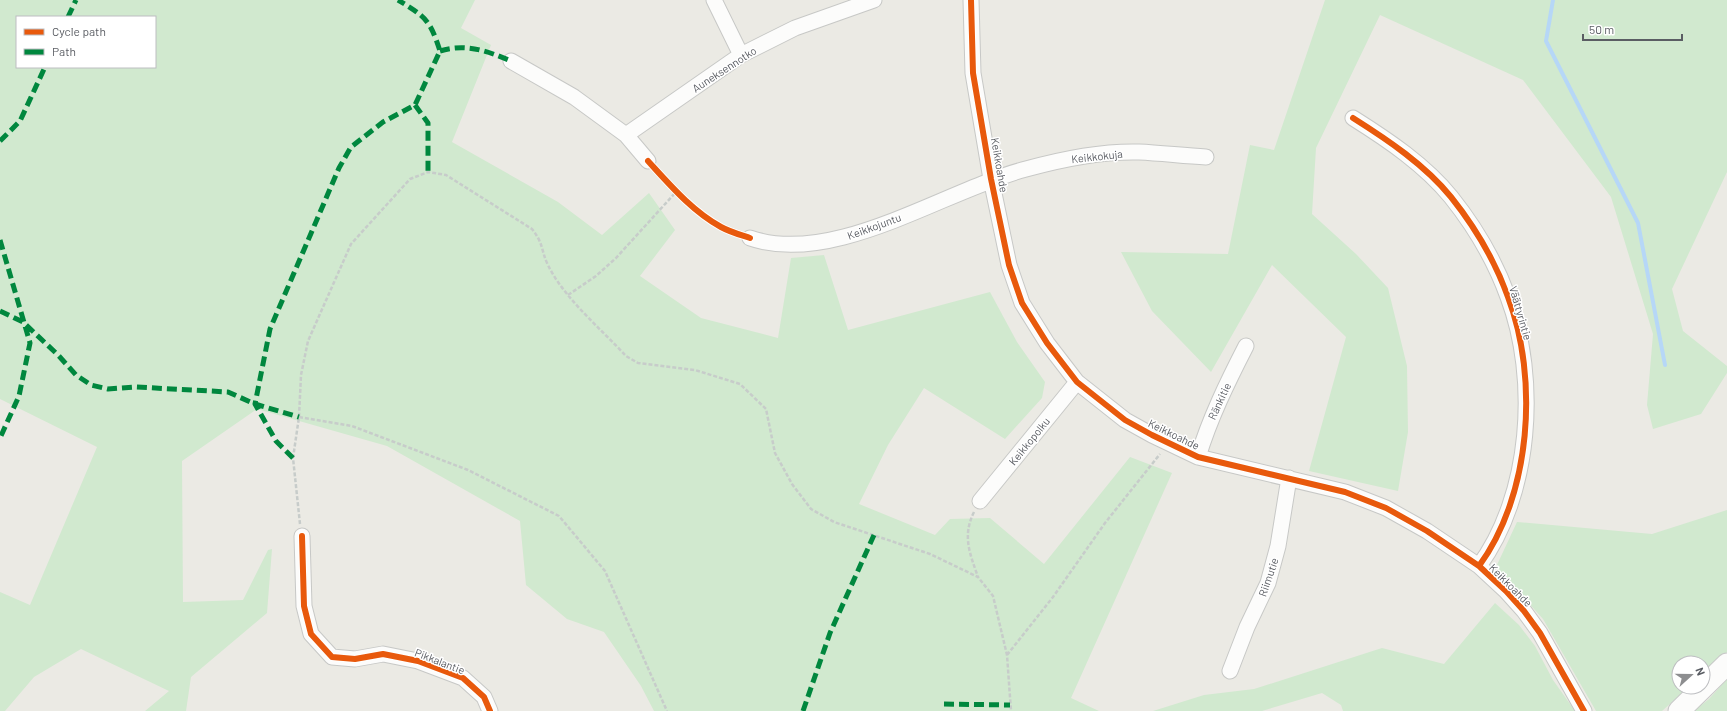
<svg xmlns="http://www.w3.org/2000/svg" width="1727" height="711" viewBox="0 0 1727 711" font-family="Barlow,sans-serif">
<rect width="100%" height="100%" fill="#ebeae4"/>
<path fill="#d1e9cf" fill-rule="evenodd" d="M 0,0 L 475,0 L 461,28 L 491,45 L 452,142 L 558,202 L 602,235 L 649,193 L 675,230 L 640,276 L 701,318 L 778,338 L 791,258 L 824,255 L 848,330 L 990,292 L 1017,342 L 1045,382 L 1042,398 L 1005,439 L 924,388 L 888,445 L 859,504 L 935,535 L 950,519 L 990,518 L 1044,564 L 1130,457 L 1172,473 L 1071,698 L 1099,711 L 654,711 L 641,686 L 604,632 L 567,619 L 526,585 L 520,521 L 387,446 L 257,409 L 182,461 L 183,602 L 243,600 L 268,550 L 272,549 L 267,613 L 191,677 L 186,711 L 145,711 L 169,691 L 81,649 L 34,677 L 5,711 L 0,711 L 0,592 L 30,605 L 97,447 L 0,399 ZM 17,17 L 155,17 L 155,67 L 17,67 Z
M 1325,0 L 1727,0 L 1727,172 L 1672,289 L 1683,331 L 1727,366 L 1727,373 L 1701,414 L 1653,429 L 1647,405 L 1653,334 L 1611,197 L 1523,80 L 1380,15 L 1316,148 L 1312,214 L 1356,254 L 1388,288 L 1407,366 L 1408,432 L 1398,491 L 1309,471 L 1346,337 L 1272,265 L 1211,372 L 1152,311 L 1121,252 L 1228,254 L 1250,145 L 1274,150 Z
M 1727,510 L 1727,652 L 1703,675 L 1703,663 L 1679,663 L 1679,687 L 1689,687 L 1662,711 L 1596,711 L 1543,619 L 1496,567 L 1517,522 L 1652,534 Z
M 1495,603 L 1519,625 L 1535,646 L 1553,680 L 1575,711 L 1343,711 L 1341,705 L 1322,693 L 1262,711 L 1153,711 L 1204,695 L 1254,689 L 1382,648 L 1444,664 Z
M 1727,679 L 1727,711 L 1694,711 L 1709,699 Z"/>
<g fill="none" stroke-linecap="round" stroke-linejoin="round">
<path stroke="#b6d7f7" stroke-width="4" d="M 1553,0 L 1546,41 L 1638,223 L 1665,365"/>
<g stroke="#c7c8c6" stroke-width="17">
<path id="street" d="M 714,0 L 741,55
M 971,0 L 973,73 L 991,179 L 1009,265 L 1022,303 L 1047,343 L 1077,382 L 1125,420 L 1152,435 L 1198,457 L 1345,492 L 1386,508 L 1427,531 L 1479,566 L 1506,591 L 1524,611 L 1540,633 L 1584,711
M 511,61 L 574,97 L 626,135 L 648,161
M 1353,118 C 1388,140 1425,165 1451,197 C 1475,227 1495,261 1508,297 C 1539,379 1531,495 1479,566
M 626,135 L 741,55 L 795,28 L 874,0
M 750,238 C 834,267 945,190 1026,169 C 1062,159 1102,151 1139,152 C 1162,153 1184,156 1206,157
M 1198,457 C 1210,418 1227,383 1246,346
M 980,501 L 1077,382
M 302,536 L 304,606 L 311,634 L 332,657 L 355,659 L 383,654 L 418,661 L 463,678 L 484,697 L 490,711
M 1230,671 L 1247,627 L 1268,583 L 1278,546 L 1289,478"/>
</g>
<g stroke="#c8c9c8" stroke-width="23">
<path id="secondary" d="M 1679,711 L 1727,664"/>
</g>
<path stroke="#c7ccca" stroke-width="2.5" stroke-dasharray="4 2" stroke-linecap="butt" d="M 568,295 L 596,276 L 616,258 L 676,192
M 299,417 L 352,426 L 468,470 L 559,516 L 605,571 L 667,711
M 974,512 C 962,536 970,554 978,577
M 300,524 L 293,458 L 299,417 L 301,375 L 308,341 L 351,244 L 410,179 L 428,172 L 446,175 L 532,229 C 544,244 541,251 548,265 C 563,297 602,330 626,356 L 638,363 L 695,370 L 740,384 L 766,409 L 775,453 L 792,484 L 811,509 L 834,522 L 930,554 L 978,577 L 993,596 L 1007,655 L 1011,711
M 1007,655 L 1053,597 L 1105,523 L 1160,454"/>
<use href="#street" stroke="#fcfcfb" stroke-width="15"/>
<use href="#secondary" stroke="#fcfcfb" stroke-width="21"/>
<path stroke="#00873e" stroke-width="5" stroke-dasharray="10 5" stroke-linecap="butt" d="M 68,17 L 76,0
M 440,51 C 466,43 487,51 511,61
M 415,105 L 428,123 L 428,172
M 0,141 L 20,121 L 45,67
M 0,240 L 30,343 L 19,396 L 0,438
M 0,311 L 23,322 L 58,355 L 76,375 L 91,385 L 108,389 L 136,387 L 228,392 L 255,404 L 299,417
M 293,458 L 276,441 L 255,404 L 270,329 L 339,168 L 351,147 L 383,122 L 415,105 L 440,51 C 430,20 426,17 398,0
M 944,704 L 1010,705
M 803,711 L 830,633 L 874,535"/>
<g stroke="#fff" stroke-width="8">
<path id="cycleway" d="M 971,0 L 973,73 L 991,179 L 1009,265 L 1022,303 L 1047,343 L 1077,382 L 1125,420 L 1152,435 L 1198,457 L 1345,492 L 1386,508 L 1427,531 L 1479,566 L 1506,591 L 1524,611 L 1540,633 L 1584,711
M 1353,118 C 1388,140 1425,165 1451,197 C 1475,227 1495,261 1508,297 C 1539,379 1531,495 1479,566
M 648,161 C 670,185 692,211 721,227 C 730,232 741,235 750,238
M 302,536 L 304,606 L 311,634 L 332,657 L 355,659 L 383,654 L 418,661 L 463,678 L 484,697 L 490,711"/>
</g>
<use href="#cycleway" stroke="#e8590c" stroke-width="6"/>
</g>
<g text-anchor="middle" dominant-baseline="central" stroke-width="3" stroke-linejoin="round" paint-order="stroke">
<g font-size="11" fill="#5a5d63" stroke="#fff">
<text transform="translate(724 69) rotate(-33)">Auneksennotko</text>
<text transform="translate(1097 156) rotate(-6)">Keikkokuja</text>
<text transform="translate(1000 165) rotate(80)">Keikkoahde</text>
<text transform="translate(874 226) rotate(-20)">Keikkojuntu</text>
<text transform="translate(1521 313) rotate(74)">Väättyrintie</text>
<text transform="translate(1219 401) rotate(-65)">Ränkitie</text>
<text transform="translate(1174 434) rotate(26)">Keikkoahde</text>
<text transform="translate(1029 441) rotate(-51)">Keikkopolku</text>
<text transform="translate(1268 577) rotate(-71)">Riimutie</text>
<text transform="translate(1511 585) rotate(45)">Keikkoahde</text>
<text transform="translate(440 661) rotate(21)">Pikkalantie</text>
</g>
</g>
<rect x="16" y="16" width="140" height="52" fill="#ffffff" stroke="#bdbec1"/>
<rect x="24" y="29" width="20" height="6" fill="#e8590c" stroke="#bdbec1"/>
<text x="52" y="36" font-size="12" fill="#5a5d63">Cycle path</text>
<rect x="24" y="49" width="20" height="6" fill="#00873e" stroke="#bdbec1"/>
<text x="52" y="56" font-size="12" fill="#5a5d63">Path</text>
<g transform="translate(1691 675) rotate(69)"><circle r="19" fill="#ffffff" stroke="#bdbec1"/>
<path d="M0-3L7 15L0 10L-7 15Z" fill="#8d8e90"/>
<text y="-6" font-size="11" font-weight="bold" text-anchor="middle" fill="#5a5d63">N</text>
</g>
<path d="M1583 34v6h99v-6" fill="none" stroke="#5a5d63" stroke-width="2"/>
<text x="1589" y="34" font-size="12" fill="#5a5d63" stroke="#ffffff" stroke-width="3" paint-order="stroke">50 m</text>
</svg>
